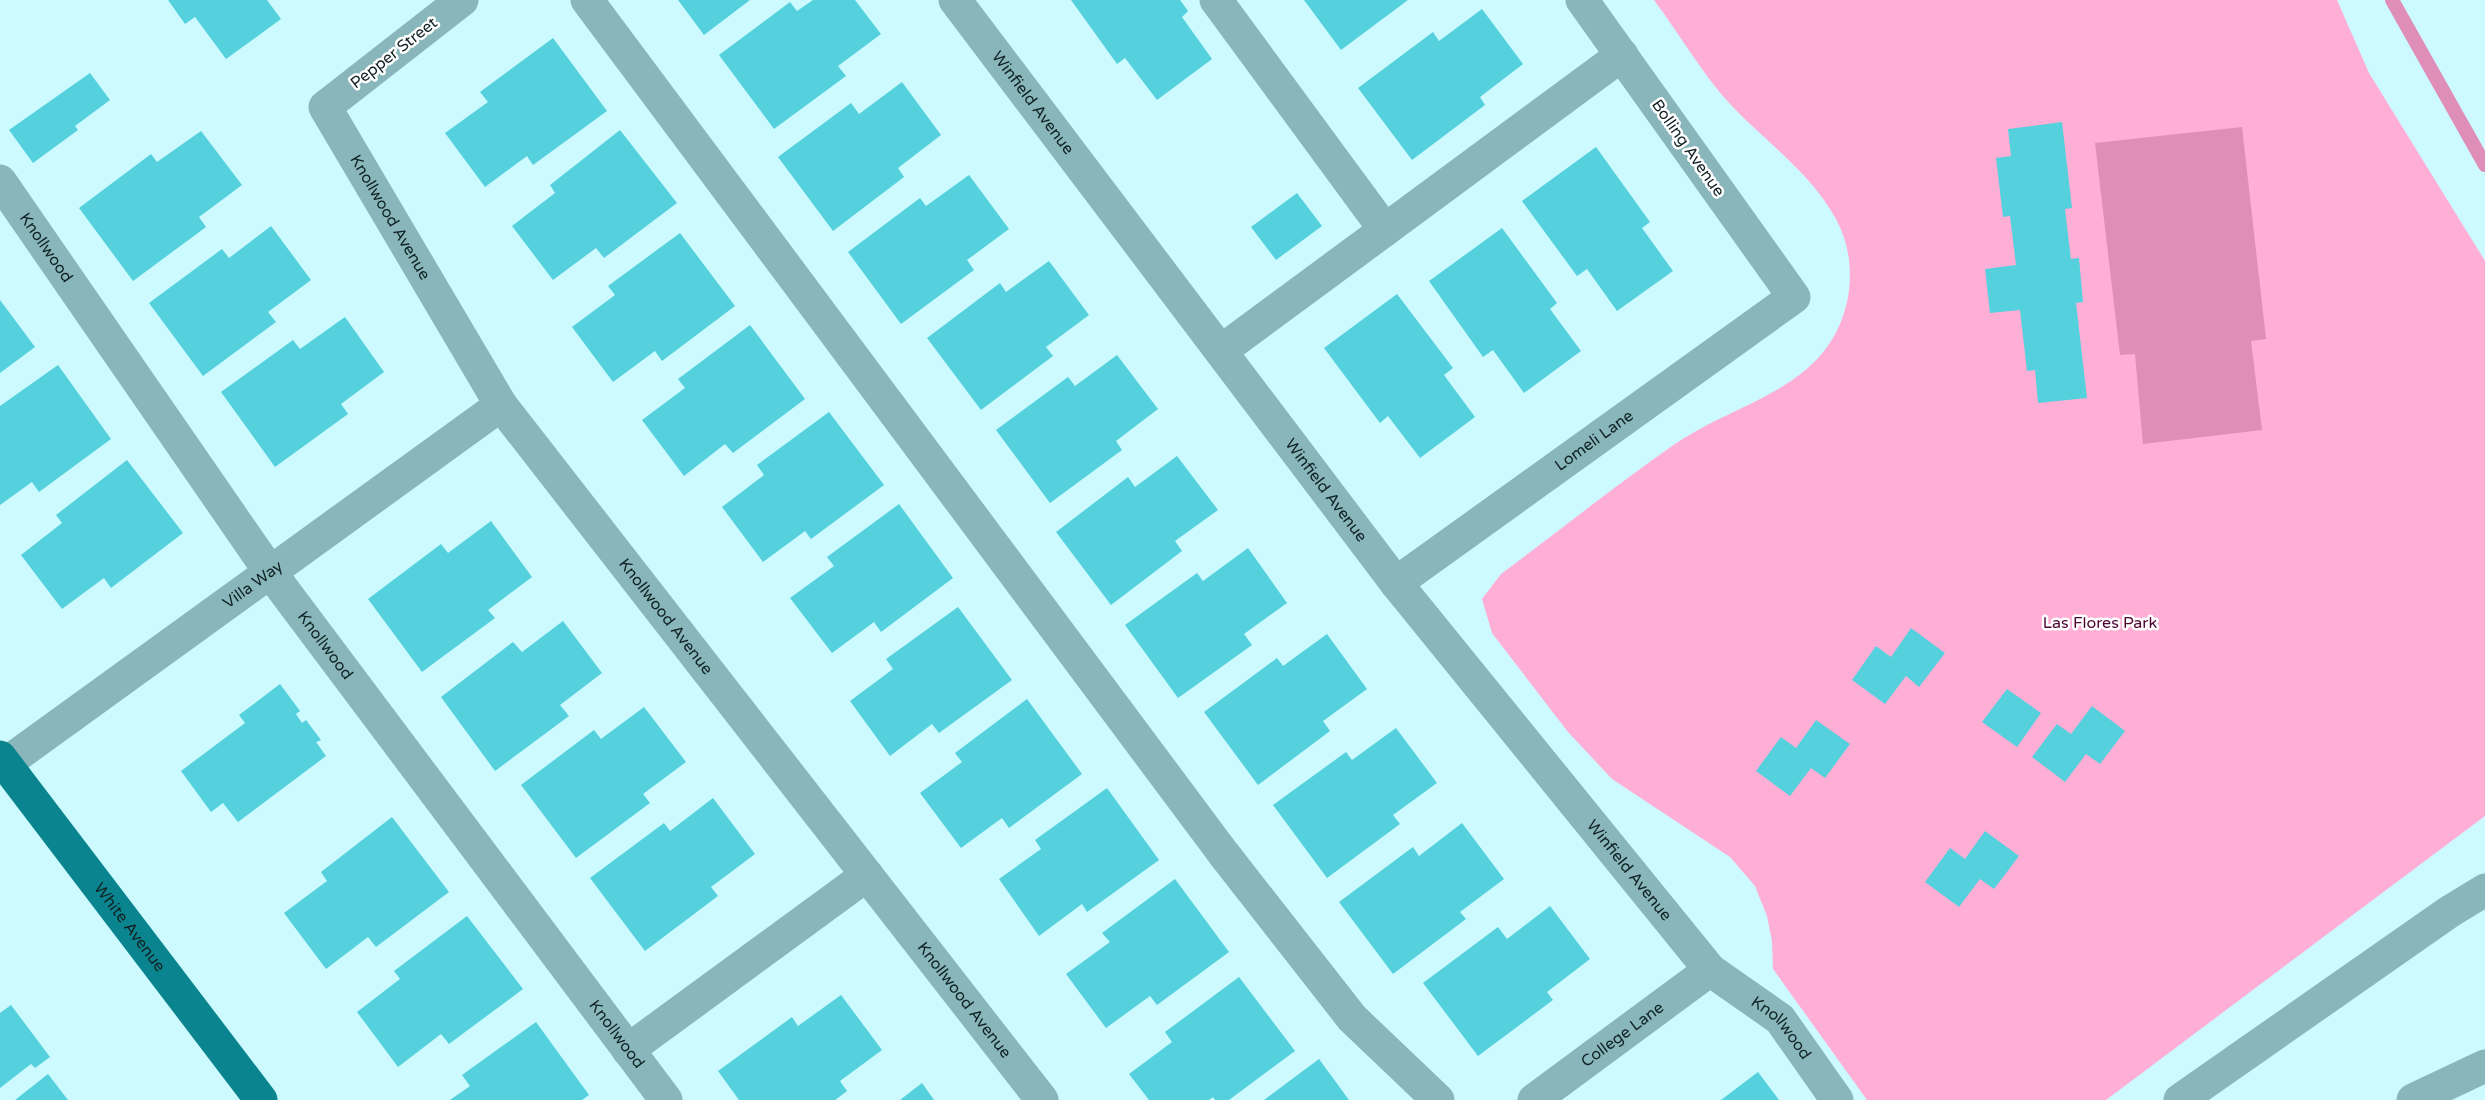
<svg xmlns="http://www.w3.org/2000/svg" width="2485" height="1100" viewBox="0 0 2485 1100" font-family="'Varela Round',sans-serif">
<rect width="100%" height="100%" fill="#ccfaff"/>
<path fill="#ffaed6" d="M 1654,0 L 2337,0 L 2369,73 L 2485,261 L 2485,816 L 2106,1100 L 1867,1100 L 1773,969 L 1772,941 L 1767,916 L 1755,886 L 1730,857 L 1612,779 L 1568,732 L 1492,633 L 1482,599 L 1501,574 C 1559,531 1616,485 1675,444 C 1739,400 1827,390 1847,302 C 1853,274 1850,245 1836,219 C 1811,173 1768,144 1732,106 C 1705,78 1678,32 1654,0 Z"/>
<path fill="#df8eb7" d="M 2242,127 L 2266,339 L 2251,341 L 2262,430 L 2143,444 L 2135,354 L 2120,355 L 2095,143 Z"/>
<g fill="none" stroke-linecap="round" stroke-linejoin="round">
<path stroke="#df8eb7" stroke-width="14" d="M 2392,0 L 2485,165"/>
</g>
<path fill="#54d1dd" d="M 168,0 L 267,0 L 281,19 L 226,59 L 195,17 L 185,24 Z
M 678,0 L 750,0 L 704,35 Z
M 813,0 L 855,0 L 881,34 L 838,66 L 846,76 L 774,129 L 719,55 L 790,2 L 797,11 Z
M 1071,0 L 1180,0 L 1188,11 L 1182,17 L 1212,59 L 1157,100 L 1125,58 L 1117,64 Z
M 1304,0 L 1408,0 L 1341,50 Z
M 1482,9 L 1523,64 L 1480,97 L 1485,105 L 1412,160 L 1358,88 L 1433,32 L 1439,41 Z
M 553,38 L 607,111 L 533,165 L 527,156 L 485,187 L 445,133 L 488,102 L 480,92 Z
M 90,73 L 110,100 L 75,126 L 78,130 L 33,163 L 9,130 Z
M 902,82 L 941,135 L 898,168 L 904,177 L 833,231 L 778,157 L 851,103 L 859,114 Z
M 2062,122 L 2072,208 L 2065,209 L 2071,259 L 2079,258 L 2083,302 L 2076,303 L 2087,398 L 2038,403 L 2035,370 L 2027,371 L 2020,310 L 1990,313 L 1985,269 L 2016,265 L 2010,216 L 2003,217 L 1996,158 L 2011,156 L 2008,129 Z
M 620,130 L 677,203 L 604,258 L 596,248 L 553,280 L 512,226 L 555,193 L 550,185 Z
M 201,131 L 242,185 L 199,217 L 206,227 L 133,281 L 79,208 L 151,154 L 157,162 Z
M 1596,147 L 1650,222 L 1642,228 L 1673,271 L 1617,311 L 1587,269 L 1577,276 L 1522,201 Z
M 969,175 L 1009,229 L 967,260 L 974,270 L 901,324 L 848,252 L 920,198 L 926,206 Z
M 1297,193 L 1322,226 L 1276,260 L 1251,227 Z
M 271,226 L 311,280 L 268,312 L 276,322 L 203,376 L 149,303 L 222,249 L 229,258 Z
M 1502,228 L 1557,303 L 1550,309 L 1581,351 L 1524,393 L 1493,350 L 1483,357 L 1429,281 Z
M 680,233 L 735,306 L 662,361 L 655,351 L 613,382 L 572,327 L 615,295 L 608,286 Z
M 1049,261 L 1089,315 L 1046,347 L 1053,356 L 981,410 L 927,338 L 1000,283 L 1006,292 Z
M 1397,294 L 1453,368 L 1444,375 L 1475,417 L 1420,458 L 1388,416 L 1380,423 L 1324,348 Z
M 0,300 L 35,347 L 0,373 Z
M 345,317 L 384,372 L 341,404 L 348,414 L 275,467 L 221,392 L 293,340 L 300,349 Z
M 750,325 L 805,399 L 733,453 L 725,444 L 684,476 L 642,420 L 685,388 L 678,379 Z
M 1117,355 L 1158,409 L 1116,441 L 1122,450 L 1050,503 L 996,430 L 1068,377 L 1075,386 Z
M 58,365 L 111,439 L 39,492 L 32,482 L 0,505 L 0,406 Z
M 829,412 L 884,485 L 811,539 L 805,531 L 763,562 L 722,507 L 764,475 L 757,465 Z
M 1177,456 L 1218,510 L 1175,541 L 1182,551 L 1111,605 L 1056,532 L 1128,477 L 1135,487 Z
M 127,460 L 183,533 L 111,588 L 104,578 L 62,609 L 21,555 L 62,523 L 56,515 Z
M 899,504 L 953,578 L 881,632 L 874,622 L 832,653 L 790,598 L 834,566 L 827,557 Z
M 491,521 L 532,577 L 488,610 L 495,618 L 422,672 L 368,599 L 441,544 L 448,553 Z
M 1248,548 L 1287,603 L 1244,634 L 1252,645 L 1178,698 L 1125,625 L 1197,573 L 1203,581 Z
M 958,607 L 1012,680 L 939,733 L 932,724 L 890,756 L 850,701 L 893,669 L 886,659 Z
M 563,621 L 602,673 L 560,705 L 569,716 L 495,771 L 441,697 L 513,642 L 522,652 Z
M 1911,628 L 1945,653 L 1919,687 L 1906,676 L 1885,704 L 1852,680 L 1876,646 L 1891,657 Z
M 1327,634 L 1367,689 L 1323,721 L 1330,731 L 1258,785 L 1204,712 L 1277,658 L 1283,666 Z
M 280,684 L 300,711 L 296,714 L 302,723 L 306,720 L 321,740 L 316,742 L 326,756 L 238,822 L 223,803 L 211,812 L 181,771 L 245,723 L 239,715 Z
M 2007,689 L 2041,713 L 2017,747 L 1982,722 Z
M 1027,699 L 1082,774 L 1009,828 L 1002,818 L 961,848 L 920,793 L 962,762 L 955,753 Z
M 2092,706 L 2125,731 L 2100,764 L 2086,754 L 2065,782 L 2032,757 L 2057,724 L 2071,734 Z
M 644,707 L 686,762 L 643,794 L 650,803 L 576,858 L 521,785 L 594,730 L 601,739 Z
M 1816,720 L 1850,744 L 1825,778 L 1811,768 L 1790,796 L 1756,771 L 1781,737 L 1796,748 Z
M 1396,728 L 1437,783 L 1393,815 L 1400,824 L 1327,878 L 1273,805 L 1346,752 L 1352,760 Z
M 1107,788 L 1159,860 L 1087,912 L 1082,904 L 1039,936 L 999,879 L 1041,849 L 1035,840 Z
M 713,798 L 755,854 L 711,887 L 718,896 L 645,951 L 590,878 L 664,823 L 670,831 Z
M 392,817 L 449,892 L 376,947 L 368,937 L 326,969 L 284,913 L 327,881 L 321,872 Z
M 1462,823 L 1504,879 L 1460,912 L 1466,919 L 1393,974 L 1339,902 L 1413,847 L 1419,856 Z
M 1985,831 L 2019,856 L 1994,889 L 1980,879 L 1959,907 L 1925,882 L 1950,848 L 1965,859 Z
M 1175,879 L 1229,952 L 1157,1005 L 1150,996 L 1106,1028 L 1066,974 L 1110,942 L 1102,933 Z
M 1550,906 L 1590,959 L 1547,992 L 1553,1000 L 1478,1056 L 1423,983 L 1498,927 L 1507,939 Z
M 467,916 L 523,989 L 449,1044 L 441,1034 L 398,1067 L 357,1012 L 400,979 L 394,971 Z
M 1239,977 L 1295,1051 L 1229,1100 L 1215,1100 L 1213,1097 L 1209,1100 L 1149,1100 L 1129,1074 L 1172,1042 L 1165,1032 Z
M 841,995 L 882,1050 L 840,1081 L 847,1091 L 835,1100 L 739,1100 L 718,1071 L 792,1017 L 798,1026 Z
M 11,1005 L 50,1057 L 35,1068 L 31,1064 L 0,1088 L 0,1013 Z
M 536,1022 L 589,1095 L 582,1100 L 450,1100 L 470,1086 L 462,1075 Z
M 1319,1059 L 1349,1100 L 1264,1100 Z
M 1758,1072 L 1779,1100 L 1721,1100 Z
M 48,1074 L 68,1100 L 15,1100 Z
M 922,1083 L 934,1100 L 900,1100 Z"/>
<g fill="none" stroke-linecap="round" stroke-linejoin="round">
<g stroke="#88b6bb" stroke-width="33">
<path id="s1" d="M 462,0 L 325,107 L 501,405 L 1042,1100"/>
<path d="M 587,0 L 1223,853 L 1352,1018 L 1438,1100"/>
<path id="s2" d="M 955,0 L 1396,583 L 1710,970 L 1780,1019 L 1837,1100"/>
<path d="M 1216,0 L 1385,230"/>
<path id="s3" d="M 0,181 L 270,572 L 666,1100"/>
<path d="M 1221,351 L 1622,55"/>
<path id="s4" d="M 1396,583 L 1794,297 L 1582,0"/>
<path id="s5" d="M 5,764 L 501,405"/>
<path d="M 628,1050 L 867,875"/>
<path id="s6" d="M 1534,1100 L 1710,970"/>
<path d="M 2180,1100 L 2449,912 L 2485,890"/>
<path d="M 2413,1100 L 2485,1066"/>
</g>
<path stroke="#0a848e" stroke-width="33" id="s7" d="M 0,757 L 261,1100"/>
</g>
<g text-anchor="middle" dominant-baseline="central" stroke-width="5" stroke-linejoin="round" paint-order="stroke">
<g font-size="16" fill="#102223" stroke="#fff">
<text transform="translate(394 53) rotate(-38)">Pepper Street</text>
<text stroke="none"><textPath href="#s2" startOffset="129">Winfield Avenue</textPath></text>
<text transform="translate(1688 148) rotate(55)">Bolling Avenue</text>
<text stroke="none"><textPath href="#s1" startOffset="302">Knollwood Avenue</textPath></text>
<text stroke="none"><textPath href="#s3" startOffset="81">Knollwood</textPath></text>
<text stroke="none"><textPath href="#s4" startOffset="244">Lomeli Lane</textPath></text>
<text stroke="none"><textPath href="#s2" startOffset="615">Winfield Avenue</textPath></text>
<text stroke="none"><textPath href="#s5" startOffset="306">Villa Way</textPath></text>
<text stroke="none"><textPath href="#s1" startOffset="788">Knollwood Avenue</textPath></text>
<text stroke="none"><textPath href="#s3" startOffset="567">Knollwood</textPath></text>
<text stroke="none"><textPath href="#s2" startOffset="1101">Winfield Avenue</textPath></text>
<text stroke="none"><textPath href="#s7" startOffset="214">White Avenue</textPath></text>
<text stroke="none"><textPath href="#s1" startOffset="1274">Knollwood Avenue</textPath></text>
<text stroke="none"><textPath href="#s2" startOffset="1322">Knollwood</textPath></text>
<text stroke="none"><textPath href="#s3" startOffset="1053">Knollwood</textPath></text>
<text stroke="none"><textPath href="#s6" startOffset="110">College Lane</textPath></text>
</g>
<g font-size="16" fill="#4d0433" stroke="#fff">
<text x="2100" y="623">Las Flores Park</text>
</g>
</g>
</svg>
